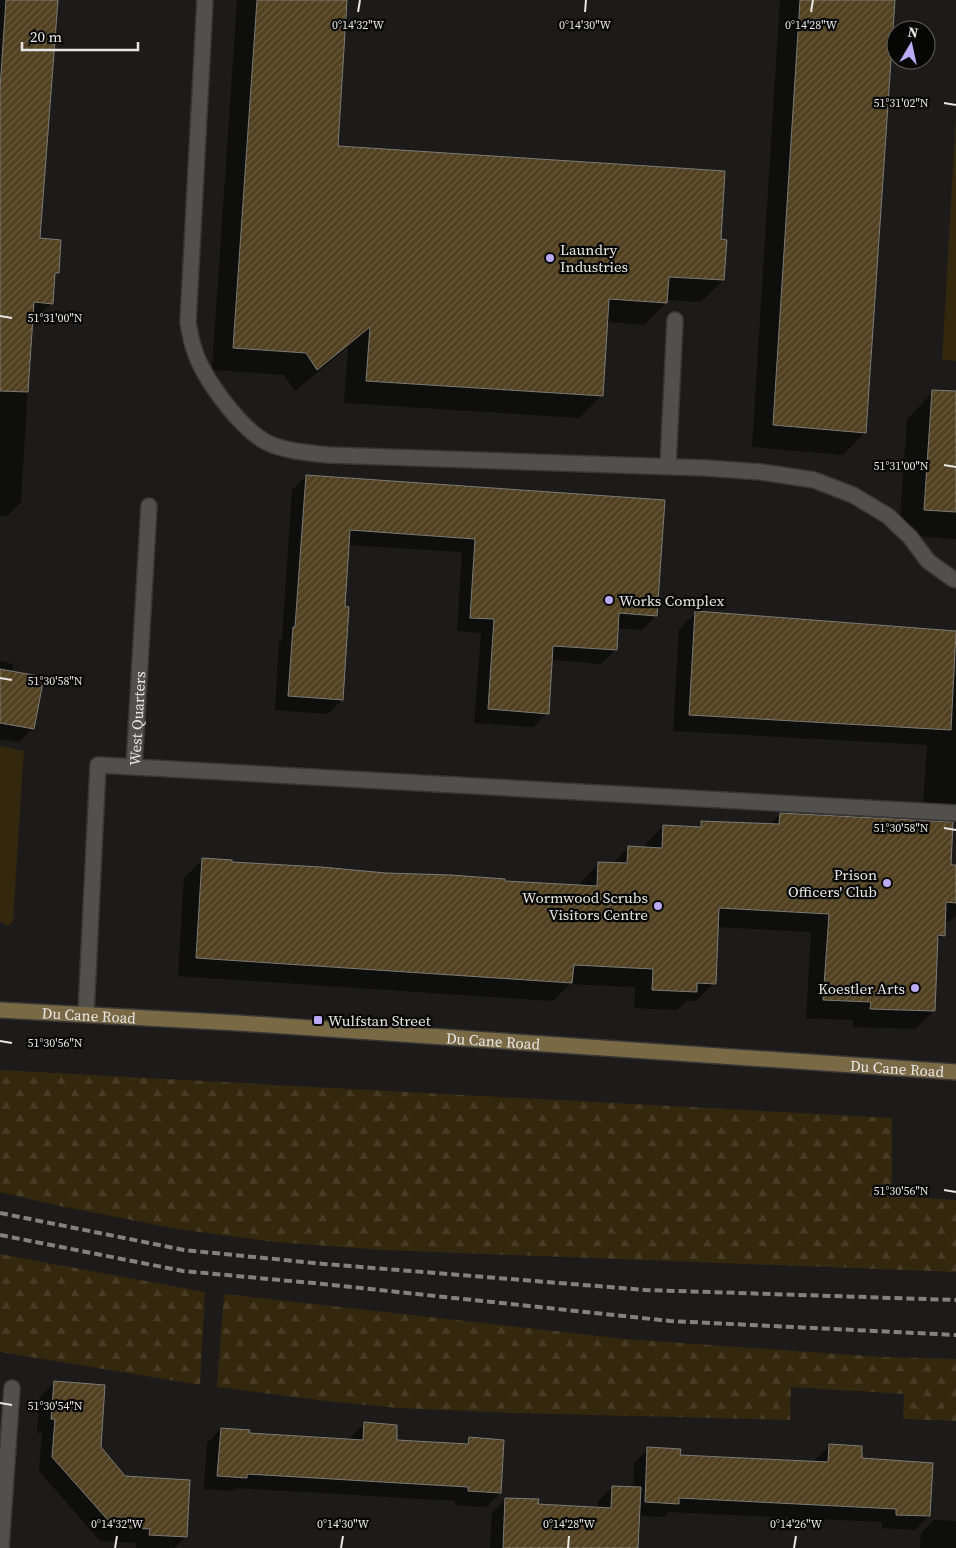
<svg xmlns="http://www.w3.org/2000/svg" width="956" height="1548" viewBox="0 0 956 1548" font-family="'Source Serif 4',serif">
<defs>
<pattern id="forest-firs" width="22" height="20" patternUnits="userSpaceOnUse" patternTransform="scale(1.25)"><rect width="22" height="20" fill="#33270e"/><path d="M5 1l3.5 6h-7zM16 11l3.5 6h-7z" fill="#473c25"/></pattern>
<pattern id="building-hatch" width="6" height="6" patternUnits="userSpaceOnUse" patternTransform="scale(1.25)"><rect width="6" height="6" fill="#514120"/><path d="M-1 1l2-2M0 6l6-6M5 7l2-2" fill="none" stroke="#6a5c40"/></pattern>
</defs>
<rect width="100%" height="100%" fill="#1c1b19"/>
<path fill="#33270e" d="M 956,113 L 956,361 L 942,360 Z
M 0,746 L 24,751 L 13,921 L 8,926 L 0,921 Z"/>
<path fill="url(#forest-firs)" d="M 0,1070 L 892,1118 L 892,1196 L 956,1200 L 956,1272 L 382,1250 L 274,1242 L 177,1229 L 55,1205 L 0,1192 Z
M 0,1254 L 205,1292 L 200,1385 L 0,1352 Z
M 224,1294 L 626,1339 L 882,1357 L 956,1359 L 956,1421 L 903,1419 L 904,1394 L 791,1387 L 790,1420 L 511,1413 L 399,1408 L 325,1401 L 217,1387 Z"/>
<path fill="#0007" d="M 0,0 L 56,0 L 38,240 L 57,272 L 53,276 L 51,303 L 37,317 L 32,317 L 21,502 L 7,516 L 0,516 Z
M 237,0 L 345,0 L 336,147 L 719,240 L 723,280 L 701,302 L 666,300 L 666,303 L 644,325 L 606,322 L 601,396 L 579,418 L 344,403 L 348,347 L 295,391 L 284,375 L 212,370 Z
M 780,0 L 893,0 L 865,432 L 843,455 L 752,447 Z
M 932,393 L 956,395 L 956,539 L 899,535 L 907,419 Z
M 306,476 L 663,501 L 656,616 L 642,630 L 617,628 L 615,650 L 601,664 L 551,660 L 547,713 L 533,727 L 474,723 L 481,633 L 457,631 L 462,552 L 347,545 L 343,608 L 342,700 L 328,714 L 275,710 L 279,642 L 282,640 L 292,490 Z
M 696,612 L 956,677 L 956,822 L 952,822 L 950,866 L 956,867 L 956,915 L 949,922 L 944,921 L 943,935 L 937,942 L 934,1011 L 915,1029 L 853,1027 L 853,1020 L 806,1018 L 811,932 L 717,927 L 714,983 L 696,1001 L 686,1001 L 677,1010 L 634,1008 L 635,987 L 570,984 L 553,1001 L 178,976 L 184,878 L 203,859 L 231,864 L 580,887 L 581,882 L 599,863 L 612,864 L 628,848 L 645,848 L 645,845 L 663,826 L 696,828 L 701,823 L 769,825 L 780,814 L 938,823 L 939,820 L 922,819 L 927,745 L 673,731 L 679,629 Z
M 0,661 L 13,664 L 12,672 L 33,728 L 19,742 L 0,739 Z
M 54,1383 L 99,1447 L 124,1477 L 185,1537 L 174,1548 L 136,1548 L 136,1543 L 100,1541 L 39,1471 L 42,1433 L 37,1433 L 40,1397 Z
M 365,1423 L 395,1441 L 463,1445 L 469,1439 L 500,1493 L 486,1507 L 454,1505 L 455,1501 L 236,1488 L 232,1491 L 204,1489 L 207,1443 L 221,1429 L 248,1434 L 351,1441 L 351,1437 Z
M 830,1445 L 860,1460 L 929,1516 L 915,1530 L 882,1528 L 882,1522 L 669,1512 L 664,1517 L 638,1516 L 637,1548 L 490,1548 L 492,1513 L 506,1499 L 537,1505 L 598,1509 L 598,1501 L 612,1487 L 633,1488 L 634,1463 L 648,1449 L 679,1456 L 815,1463 L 816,1459 Z
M 934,1520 L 956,1521 L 956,1548 L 920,1548 L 921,1533 Z"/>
<path fill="url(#building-hatch)" stroke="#7b7a77" d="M 6,0 L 58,0 L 40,238 L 61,240 L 59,273 L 55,273 L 53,304 L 34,302 L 28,392 L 0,391 L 0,88 Z
M 257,0 L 347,0 L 338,146 L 725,171 L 721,239 L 727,240 L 724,280 L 669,277 L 667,303 L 609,299 L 603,396 L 366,381 L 370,327 L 317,370 L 306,353 L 233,348 Z
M 800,0 L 895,0 L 866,433 L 773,425 Z
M 932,390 L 956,391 L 956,512 L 924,510 Z
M 306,475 L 665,500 L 657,616 L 619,613 L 617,650 L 553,646 L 549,714 L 488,709 L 494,619 L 470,618 L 475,539 L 350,530 L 345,606 L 349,607 L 343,700 L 288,696 L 293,627 L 295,627 Z
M 695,611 L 956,631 L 951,730 L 689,715 Z
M 0,669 L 44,677 L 34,729 L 0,723 Z
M 780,813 L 953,822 L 951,865 L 956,865 L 956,903 L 946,902 L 945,936 L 938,935 L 935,1011 L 870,1009 L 871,1002 L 823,1000 L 829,914 L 719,908 L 716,984 L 697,983 L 697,992 L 652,990 L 653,969 L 574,965 L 572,983 L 196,958 L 202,858 L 232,860 L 232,862 L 321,867 L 386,873 L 451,875 L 505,879 L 505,881 L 597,886 L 598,862 L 627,863 L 628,846 L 662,848 L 663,825 L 701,827 L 701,821 L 779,824 Z
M 54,1381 L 105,1385 L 101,1447 L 125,1476 L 190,1480 L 187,1537 L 149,1535 L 150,1529 L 114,1527 L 52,1457 L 55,1419 L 51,1419 Z
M 364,1422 L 397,1425 L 397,1440 L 468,1444 L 469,1437 L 504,1440 L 501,1493 L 468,1491 L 468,1487 L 433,1485 L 247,1474 L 247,1478 L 217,1476 L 221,1428 L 250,1430 L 249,1433 L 363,1440 Z
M 829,1444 L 862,1446 L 862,1458 L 933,1463 L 930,1516 L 896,1515 L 896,1509 L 679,1498 L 679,1504 L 645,1502 L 647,1447 L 681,1449 L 680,1455 L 828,1462 Z
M 612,1486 L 641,1487 L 638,1548 L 503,1548 L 505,1498 L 539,1499 L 538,1504 L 611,1508 Z"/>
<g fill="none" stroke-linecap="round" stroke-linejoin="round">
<g stroke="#383736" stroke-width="18">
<g id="lane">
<path d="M 205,0 L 188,323 C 190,331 191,341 194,349 C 203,378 239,427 266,442 C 283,451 310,453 329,455 L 706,468 L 761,472 L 814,480 L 853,495 L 888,516 L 910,537 L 928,561 L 953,579 L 956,580"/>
<path d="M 668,466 L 675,320"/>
<path d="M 134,767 L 956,813"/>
<path id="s1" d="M 86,1014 L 98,765 L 134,767 L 149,506"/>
</g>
</g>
<g stroke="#383736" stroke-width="18">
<path id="street" d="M 1,1548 L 12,1388"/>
</g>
<g stroke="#383736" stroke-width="18">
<g id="secondary">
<path id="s2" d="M 0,1010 L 238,1023 L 956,1072"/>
</g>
</g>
<use href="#lane" stroke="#51504d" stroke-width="15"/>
<use href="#street" stroke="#51504d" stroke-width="15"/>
<use href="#secondary" stroke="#796945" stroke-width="15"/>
<path stroke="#838280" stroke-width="4" stroke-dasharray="8 4" stroke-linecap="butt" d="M 0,1213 L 184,1250 L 324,1264 L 646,1290 L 956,1300
M 0,1235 L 183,1271 L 323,1284 L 670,1321 L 956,1335"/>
</g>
<path fill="none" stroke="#e7e6e5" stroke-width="2" d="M 358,12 L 360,0M 585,12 L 586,0M 811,12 L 813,0M 944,103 L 956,105M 0,316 L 12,318M 944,465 L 956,467M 0,678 L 12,680M 944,828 L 956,830M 0,1041 L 12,1043M 944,1190 L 956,1192M 0,1403 L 12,1405M 115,1548 L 117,1536M 341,1548 L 343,1536M 568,1548 L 569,1536M 794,1548 L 796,1536"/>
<g fill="#bbaaf6" stroke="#060605" stroke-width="2">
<circle cx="550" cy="258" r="5"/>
<circle cx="609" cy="600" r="5"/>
<circle cx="887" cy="883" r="5"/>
<circle cx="658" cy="906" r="5"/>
<circle cx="915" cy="988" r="5"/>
<rect x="313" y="1015" width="10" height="10" rx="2.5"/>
</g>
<g text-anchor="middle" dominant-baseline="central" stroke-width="4.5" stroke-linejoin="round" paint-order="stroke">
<g font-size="15" fill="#e7e6e5" stroke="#060605" text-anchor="start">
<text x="560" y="249">Laundry<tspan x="560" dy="17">Industries</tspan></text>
<text x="619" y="600">Works Complex</text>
<text x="877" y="874" text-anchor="end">Prison<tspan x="877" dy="17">Officers' Club</tspan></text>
<text x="648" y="897" text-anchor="end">Wormwood Scrubs<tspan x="648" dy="17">Visitors Centre</tspan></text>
<text x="905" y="988" text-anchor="end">Koestler Arts</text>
<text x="328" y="1020">Wulfstan Street</text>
</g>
<g font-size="15" fill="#e7e6e5" stroke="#060605">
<text stroke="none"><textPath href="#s1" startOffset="334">West Quarters</textPath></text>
<text stroke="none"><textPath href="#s2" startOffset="89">Du Cane Road</textPath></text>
<text stroke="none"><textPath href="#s2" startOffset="494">Du Cane Road</textPath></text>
<text stroke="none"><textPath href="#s2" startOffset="899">Du Cane Road</textPath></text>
</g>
</g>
<g font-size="12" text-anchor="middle" fill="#e7e6e5" stroke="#060605" stroke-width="4.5" stroke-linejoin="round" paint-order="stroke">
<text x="358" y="29">0°14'32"W</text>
<text x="585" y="29">0°14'30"W</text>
<text x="811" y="29">0°14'28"W</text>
<text x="901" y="107">51°31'02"N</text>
<text x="55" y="322">51°31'00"N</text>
<text x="901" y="470">51°31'00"N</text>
<text x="55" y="685">51°30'58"N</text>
<text x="901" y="832">51°30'58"N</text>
<text x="55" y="1047">51°30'56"N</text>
<text x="901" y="1195">51°30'56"N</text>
<text x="55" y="1410">51°30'54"N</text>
<text x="117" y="1528">0°14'32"W</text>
<text x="343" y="1528">0°14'30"W</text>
<text x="569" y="1528">0°14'28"W</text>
<text x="796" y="1528">0°14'26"W</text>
</g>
<g transform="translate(911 45) rotate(9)"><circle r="24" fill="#060605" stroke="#60605f"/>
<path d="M0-4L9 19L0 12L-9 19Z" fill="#bbaaf6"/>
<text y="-8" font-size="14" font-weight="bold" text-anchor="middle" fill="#e7e6e5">N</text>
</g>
<path d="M22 42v8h116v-8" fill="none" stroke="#e7e6e5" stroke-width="2.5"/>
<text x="30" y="42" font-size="15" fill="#e7e6e5" stroke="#060605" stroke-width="4" paint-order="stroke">20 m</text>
</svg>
